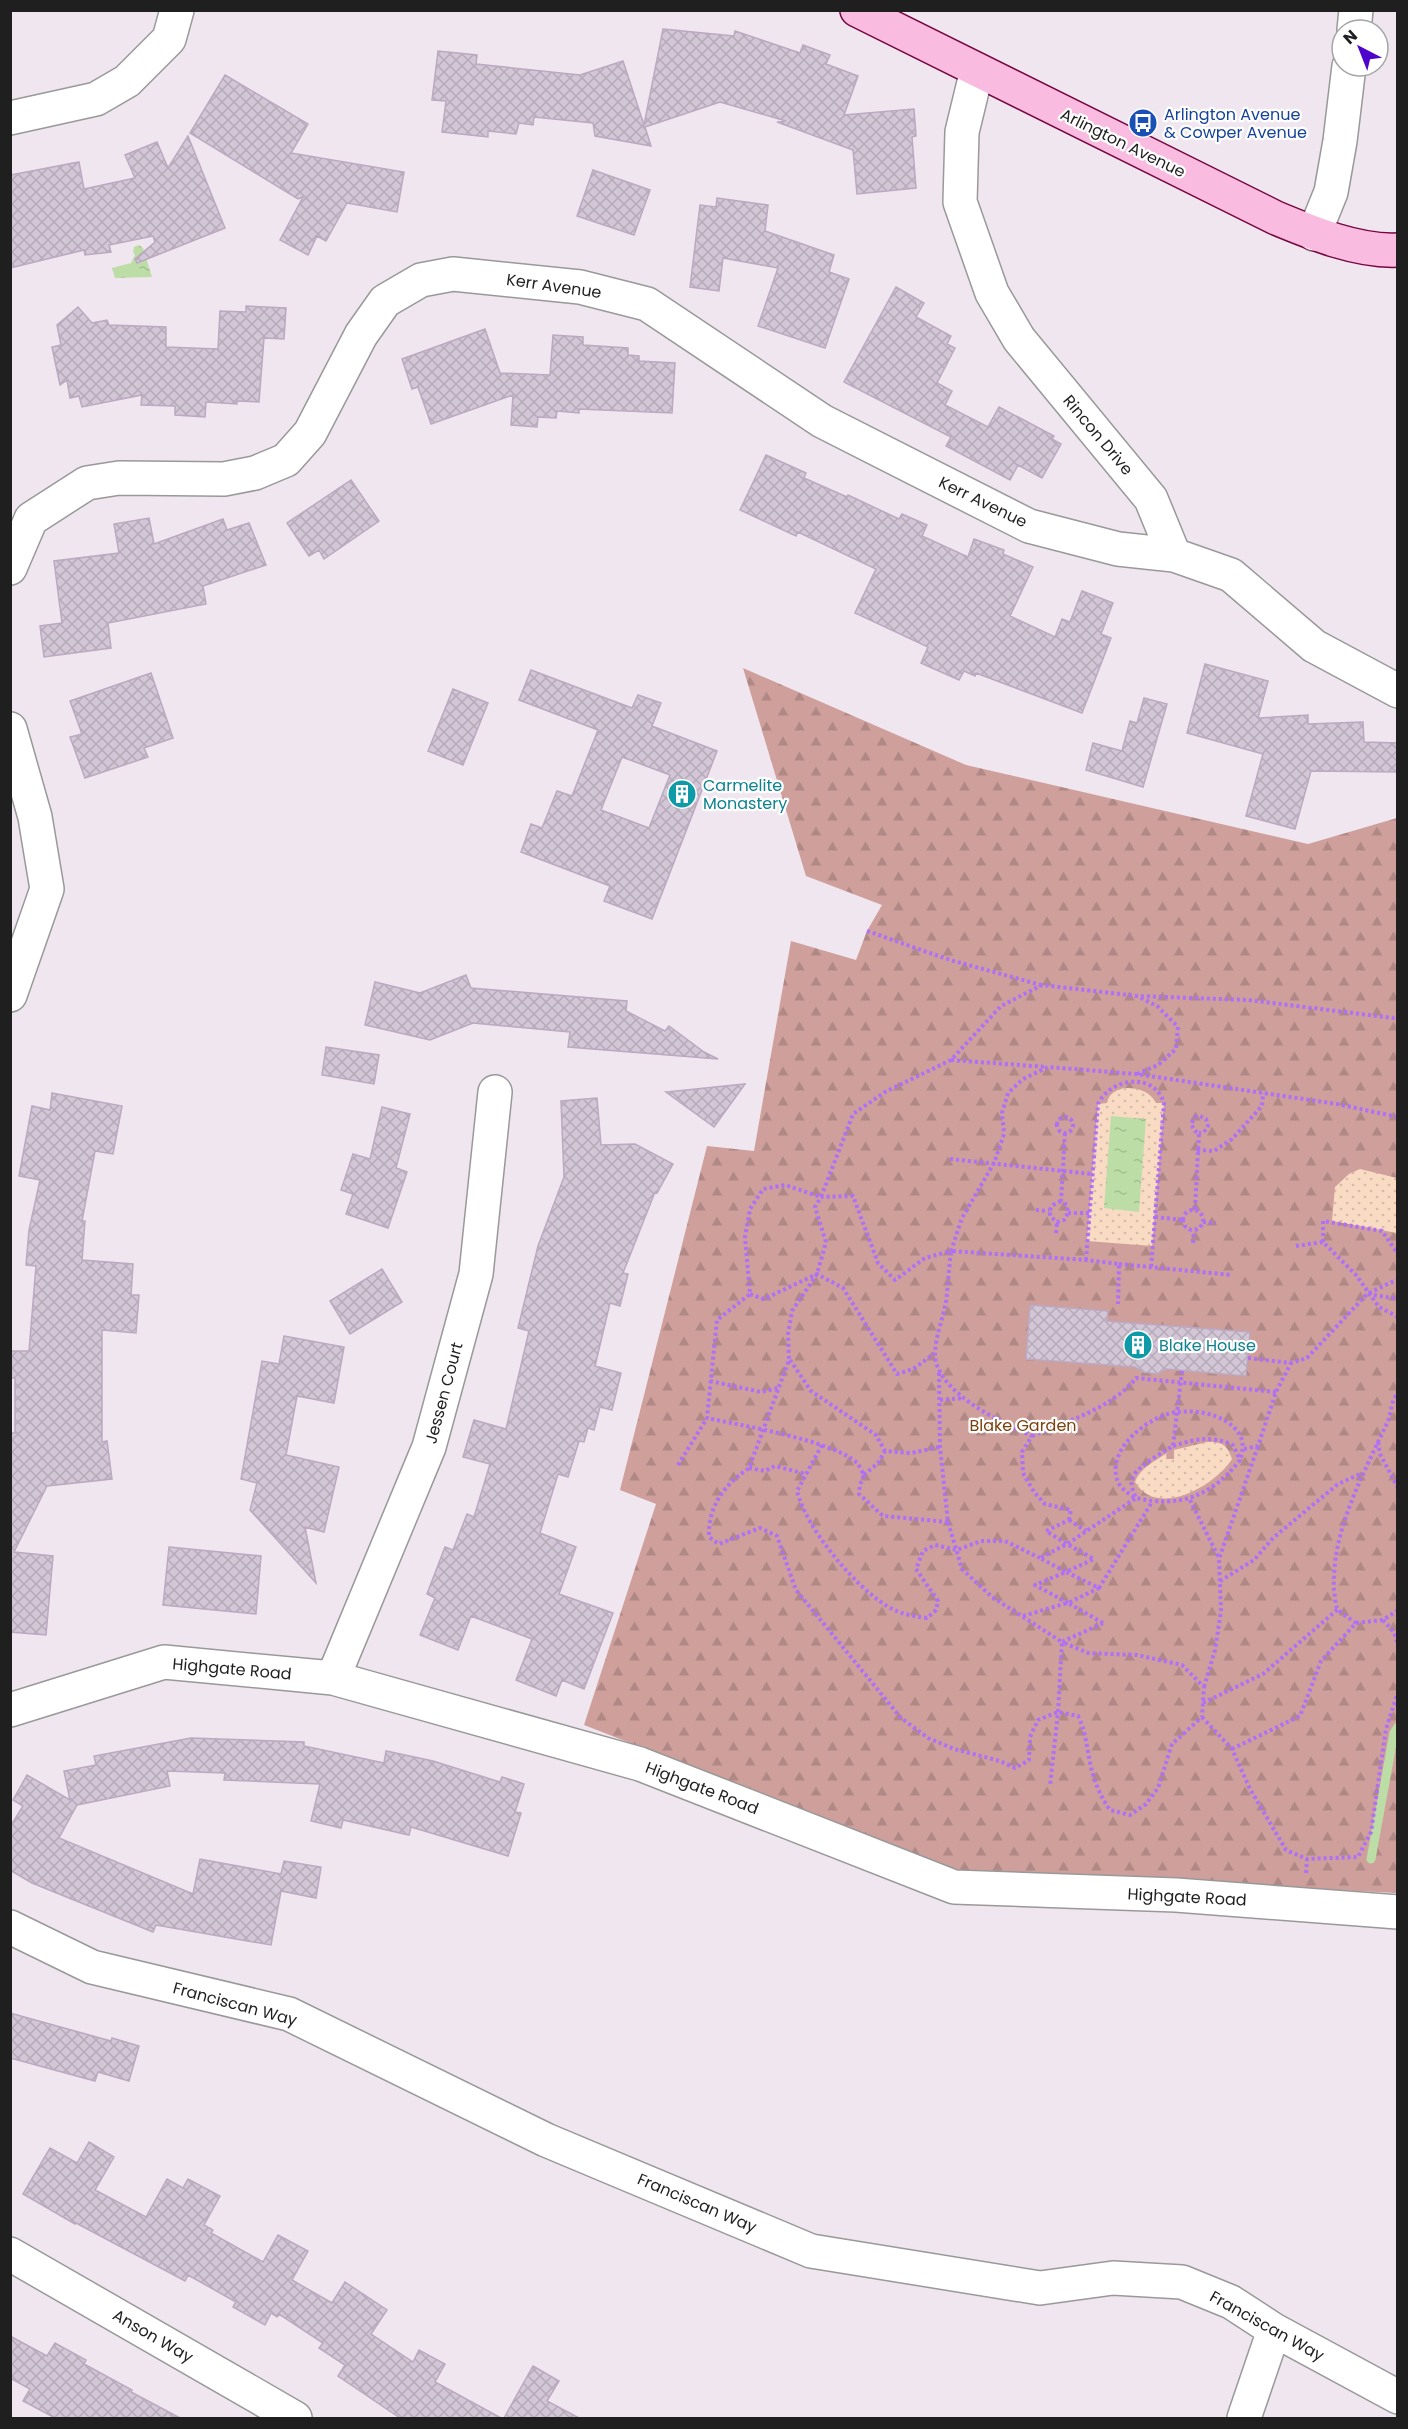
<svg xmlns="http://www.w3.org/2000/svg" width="1408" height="2429" viewBox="0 0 1408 2429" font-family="Poppins,sans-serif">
<defs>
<pattern id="forest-firs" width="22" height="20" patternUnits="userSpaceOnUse" patternTransform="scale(1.5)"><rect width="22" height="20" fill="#ce9f9b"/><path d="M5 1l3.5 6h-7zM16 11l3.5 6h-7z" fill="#b08885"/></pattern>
<pattern id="park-dots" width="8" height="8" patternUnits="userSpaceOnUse" patternTransform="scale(1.5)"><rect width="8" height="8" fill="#f9dbc4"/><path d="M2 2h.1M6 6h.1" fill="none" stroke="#d5bca8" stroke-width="1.8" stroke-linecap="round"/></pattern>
<pattern id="water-ripples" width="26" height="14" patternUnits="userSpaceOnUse" patternTransform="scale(1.5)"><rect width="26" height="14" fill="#bddda7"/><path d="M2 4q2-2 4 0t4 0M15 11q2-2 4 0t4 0" fill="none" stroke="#a2bd8f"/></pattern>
<pattern id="building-cross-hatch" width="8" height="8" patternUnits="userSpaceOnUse" patternTransform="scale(1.5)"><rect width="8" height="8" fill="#d3c6d6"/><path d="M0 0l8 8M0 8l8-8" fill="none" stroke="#b5aab7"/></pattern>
</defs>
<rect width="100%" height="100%" fill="#f0e6ef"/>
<path fill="url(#forest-firs)" d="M 743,668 L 966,765 L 1308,844 L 1397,818 L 1397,1893 L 958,1871 L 584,1725 L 656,1504 L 620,1490 L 707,1146 L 754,1151 L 791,941 L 856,960 L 867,931 L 882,905 L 806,876 Z"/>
<path fill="url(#park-dots)" d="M 1124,1088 C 1137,1088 1149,1090 1156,1103 L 1164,1103 L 1152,1246 L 1087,1241 L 1098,1104 L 1107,1103 C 1109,1094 1114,1091 1124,1088 Z
M 1360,1169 L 1397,1178 L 1397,1233 L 1332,1221 L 1335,1187 L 1349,1174 Z
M 1207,1442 C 1222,1442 1227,1444 1232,1459 C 1215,1486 1157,1519 1135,1482 C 1140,1468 1155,1461 1167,1453 L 1166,1459 L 1174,1459 L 1174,1450 Z"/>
<path fill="url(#water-ripples)" d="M 139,245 L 143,248 L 152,277 L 115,278 L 112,268 L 131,263 L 135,255 L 133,252 L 134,247 Z
M 1111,1116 L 1146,1119 L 1139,1212 L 1104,1208 Z"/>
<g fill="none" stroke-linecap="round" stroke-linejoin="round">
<path stroke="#bddda7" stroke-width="9" d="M 1371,1859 L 1394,1733 L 1398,1727"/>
</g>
<path fill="url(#building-cross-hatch)" stroke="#bca8c1" stroke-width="1.5" fill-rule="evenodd" d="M 663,29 L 734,36 L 735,31 L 800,53 L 803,45 L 830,55 L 826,64 L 858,76 L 844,115 L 914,109 L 916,136 L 912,137 L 916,188 L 857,194 L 853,150 L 777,122 L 786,121 L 720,102 L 645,127 L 651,146 L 595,136 L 593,123 L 534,117 L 533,125 L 519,123 L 516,134 L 488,131 L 488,137 L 442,132 L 446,101 L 432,100 L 438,51 L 477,55 L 476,64 L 580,75 L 623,61 L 644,125 Z
M 225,75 L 308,124 L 291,153 L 404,172 L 397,212 L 347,203 L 326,241 L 317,236 L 308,255 L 280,240 L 303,197 L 298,199 L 190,133 Z
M 188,136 L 225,228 L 137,263 L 135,259 L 155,242 L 153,236 L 109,245 L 111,252 L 85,255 L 84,250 L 10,268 L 10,175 L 79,162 L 84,189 L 135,178 L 125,155 L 157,142 L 168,168 Z
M 593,170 L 650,190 L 634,235 L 577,216 Z
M 717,198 L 768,205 L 765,231 L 834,255 L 829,272 L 849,279 L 825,348 L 758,326 L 778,268 L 723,258 L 719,291 L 690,287 L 700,205 L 716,207 Z
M 896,287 L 924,303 L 916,317 L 951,336 L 947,344 L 955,348 L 937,383 L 952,391 L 945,405 L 988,427 L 999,407 L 1054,436 L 1052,439 L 1061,444 L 1042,478 L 1018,465 L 1010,480 L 946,446 L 951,437 L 844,382 Z
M 246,306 L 286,308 L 284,339 L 264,338 L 259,402 L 237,401 L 237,404 L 206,402 L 205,417 L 175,415 L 175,406 L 141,405 L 142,395 L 82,407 L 79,396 L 70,398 L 67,380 L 60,385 L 52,347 L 61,345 L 57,325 L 78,307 L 92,323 L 107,320 L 109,325 L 166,327 L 166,347 L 218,349 L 220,311 L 246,312 Z
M 485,329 L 500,373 L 550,375 L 553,335 L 583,337 L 583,345 L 628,348 L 628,355 L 639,356 L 639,361 L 675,363 L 672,413 L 579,409 L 579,413 L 557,411 L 556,418 L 538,417 L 537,427 L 511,425 L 513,395 L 431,424 L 418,387 L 412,389 L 402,359 Z
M 766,455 L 806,473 L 804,478 L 847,497 L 848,495 L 899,519 L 902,514 L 927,525 L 922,536 L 968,557 L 974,539 L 1004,550 L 1003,554 L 1033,567 L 1010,616 L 1055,637 L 1062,619 L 1070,622 L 1082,591 L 1113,603 L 1101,634 L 1111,638 L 1082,713 L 976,673 L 975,676 L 964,671 L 959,680 L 921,663 L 928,647 L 855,613 L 876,569 L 798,532 L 796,536 L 740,510 Z
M 351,480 L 379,521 L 324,559 L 319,550 L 309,556 L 287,523 Z
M 149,518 L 154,544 L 223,519 L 227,530 L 249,523 L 266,565 L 203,586 L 206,604 L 108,623 L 111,648 L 44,657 L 40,626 L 62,623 L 54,561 L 119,553 L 114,524 Z
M 1205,664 L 1268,681 L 1258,718 L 1308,715 L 1308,724 L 1363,722 L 1364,742 L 1398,743 L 1398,772 L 1311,771 L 1295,829 L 1246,816 L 1263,754 L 1187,733 Z
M 531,670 L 632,708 L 638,695 L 661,703 L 652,726 L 717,751 L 652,919 L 604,901 L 610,886 L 521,852 L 531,824 L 542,828 L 557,791 L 572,796 L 598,730 L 519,700 ZM 622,757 L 670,775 L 649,828 L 601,810 Z
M 151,673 L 173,738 L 144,748 L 148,757 L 85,778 L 70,737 L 82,734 L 70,701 Z
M 453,689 L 488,703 L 463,765 L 428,751 Z
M 1144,698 L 1167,704 L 1143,787 L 1086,770 L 1093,743 L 1122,751 L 1130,721 L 1137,723 Z
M 466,975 L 471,988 L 627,1001 L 626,1011 L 665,1031 L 669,1026 L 704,1052 L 718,1059 L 568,1047 L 570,1032 L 473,1023 L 430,1040 L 365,1025 L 375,982 L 420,993 Z
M 326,1047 L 379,1055 L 374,1084 L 322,1075 Z
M 745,1084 L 714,1127 L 666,1092 Z
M 52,1093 L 122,1106 L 113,1154 L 95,1151 L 82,1221 L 85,1221 L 82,1260 L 133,1264 L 131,1295 L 139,1295 L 136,1333 L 102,1330 L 102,1442 L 107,1441 L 112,1479 L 47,1486 L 14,1552 L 53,1556 L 46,1635 L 10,1632 L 10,1433 L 15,1433 L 15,1378 L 11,1378 L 11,1351 L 29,1351 L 36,1266 L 26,1265 L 29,1230 L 40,1180 L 19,1176 L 32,1106 L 50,1110 Z
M 597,1098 L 601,1145 L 635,1144 L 673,1164 L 657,1193 L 655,1192 L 623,1273 L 628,1274 L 620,1306 L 610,1303 L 595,1366 L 621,1373 L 612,1410 L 600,1407 L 594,1430 L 588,1428 L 584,1442 L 579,1441 L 568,1477 L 558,1474 L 540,1533 L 576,1547 L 559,1594 L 613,1613 L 584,1689 L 562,1680 L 556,1696 L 516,1680 L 532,1639 L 471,1616 L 458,1650 L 420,1635 L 435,1598 L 427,1594 L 445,1547 L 453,1550 L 467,1514 L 474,1517 L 490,1464 L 463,1457 L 474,1420 L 506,1429 L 529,1331 L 518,1328 L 538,1246 L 564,1177 L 561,1101 Z
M 382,1107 L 410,1114 L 396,1168 L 407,1172 L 388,1228 L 346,1214 L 353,1194 L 341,1190 L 353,1154 L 370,1159 Z
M 382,1269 L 402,1302 L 350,1334 L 330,1301 Z
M 1030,1305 L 1108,1311 L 1107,1321 L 1250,1332 L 1246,1376 L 1166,1369 L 1158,1374 L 1143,1372 L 1135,1367 L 1026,1359 Z
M 284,1336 L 344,1347 L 334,1403 L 297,1396 L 286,1455 L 339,1467 L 324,1532 L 305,1527 L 316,1583 L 250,1510 L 257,1483 L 241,1479 L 262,1361 L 279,1364 Z
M 169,1547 L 261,1556 L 256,1614 L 163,1605 Z
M 191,1738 L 304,1742 L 304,1746 L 384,1763 L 386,1751 L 433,1761 L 500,1782 L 502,1777 L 524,1784 L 515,1812 L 521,1813 L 508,1856 L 411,1827 L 409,1835 L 343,1820 L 341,1828 L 311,1821 L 320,1784 L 224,1780 L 225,1773 L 167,1771 L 170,1786 L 77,1805 L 59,1838 L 193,1894 L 200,1859 L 281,1874 L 284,1861 L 321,1867 L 316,1898 L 281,1891 L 271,1945 L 156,1925 L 153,1932 L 32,1883 L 10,1870 L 10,1827 L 23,1806 L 13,1800 L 27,1775 L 70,1800 L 64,1771 L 96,1765 L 94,1756 Z
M 10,2013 L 111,2041 L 112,2038 L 139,2046 L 129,2081 L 98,2072 L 95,2081 L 10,2058 Z
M 89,2142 L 114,2157 L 95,2190 L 146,2217 L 167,2179 L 183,2188 L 188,2179 L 220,2196 L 204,2225 L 213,2230 L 211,2233 L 263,2262 L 278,2235 L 308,2251 L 292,2280 L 332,2303 L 345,2282 L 387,2310 L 371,2334 L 413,2362 L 419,2350 L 445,2364 L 435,2382 L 501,2418 L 400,2418 L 338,2376 L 345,2365 L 319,2348 L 323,2343 L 279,2314 L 277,2317 L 271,2313 L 265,2325 L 233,2307 L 236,2302 L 188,2275 L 185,2281 L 76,2223 L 75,2224 L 23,2194 L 50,2148 L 77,2163 Z
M 10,2336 L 47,2356 L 55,2343 L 86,2360 L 84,2364 L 132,2390 L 131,2392 L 180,2418 L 55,2418 L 23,2401 L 30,2389 L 10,2378 Z
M 533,2366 L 559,2381 L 547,2401 L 579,2418 L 504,2418 Z"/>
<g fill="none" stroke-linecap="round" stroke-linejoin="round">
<g stroke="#999" stroke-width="36">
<path id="minor" d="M 1354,30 L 1356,10
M 977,70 L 962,132 L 960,202 L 992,293 L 1019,339 L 1151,499 L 1174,555
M 10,118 L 96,99 L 127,81 L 169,39 L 177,10
M 1314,234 L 1331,192 L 1340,141 L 1349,66
M 10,568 L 31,519 L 87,483 L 119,478 L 224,479 L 255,473 L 286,460 L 310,433 L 361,335 L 385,301 L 421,280 L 453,274 L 580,287 L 647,304 L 822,421 L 1029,526 L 1118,549 L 1174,555 L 1231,575 L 1314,646 L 1398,691
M 10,729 L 35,817 L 47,889 L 10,995
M 333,1678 L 429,1447 L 476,1274 L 495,1092
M 10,1710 L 164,1662 L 333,1678 L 640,1764 L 954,1887 L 1176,1895 L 1398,1912
M 10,1927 L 92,1967 L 289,2014 L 546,2140 L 811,2251 L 1040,2288 L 1113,2278 L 1182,2282 L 1231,2302 L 1274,2330 L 1398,2397
M 10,2254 L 295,2418
M 1244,2418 L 1274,2330"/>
</g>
<g stroke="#760641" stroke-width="36">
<path id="secondary" d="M 857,10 L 1276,218 C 1312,233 1358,252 1398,250"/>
</g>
<path stroke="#af6ff8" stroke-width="4" stroke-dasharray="3 3" stroke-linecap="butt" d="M 867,931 L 950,960 L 1041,985
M 951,1060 L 1047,1067
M 1137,1074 L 1158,1065 L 1176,1049 L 1178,1027 L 1157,1006 L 1139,997
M1057 1125a8 8 0 1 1 16 0a8 8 0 1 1-16 0Z
M 1197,1150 L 1214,1151 L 1232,1139 L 1262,1106 L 1263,1093
M 950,1159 L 1092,1174
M 1061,1201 L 1053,1205 L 1049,1211 L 1051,1217 L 1057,1222 L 1064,1220 L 1068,1213 L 1067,1205 L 1061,1201 L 1065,1133
M 1195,1209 L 1199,1133 L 1195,1131 L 1191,1124 L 1195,1117 L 1200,1116 L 1206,1119 L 1208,1126 L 1204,1132 L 1199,1133
M 1036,1210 L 1049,1211
M1183 1220a10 10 0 1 1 20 0a10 10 0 1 1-20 0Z
M 1068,1213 L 1089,1213
M 1155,1217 L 1183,1220
M 1203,1222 L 1216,1223
M 1056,1233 L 1057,1222
M 1323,1242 L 1323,1221 L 1382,1231 L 1398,1254
M 1193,1243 L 1194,1231
M 1296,1246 L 1323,1242 L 1356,1275 L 1379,1307 L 1398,1317
M 1086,1260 L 1098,1104 C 1110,1078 1154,1071 1164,1103 L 1151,1268
M 1119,1264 L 1232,1275
M 750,1294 L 764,1299 L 817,1274 L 843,1288 L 897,1374 L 913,1369 L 935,1353
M 1368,1294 L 1398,1299
M 1248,1358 L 1291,1363 L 1307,1358 L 1367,1294 L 1398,1279
M 790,1360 L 811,1391 L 876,1435 L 885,1451 L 911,1453 L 940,1447
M 939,1373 L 940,1447 L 948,1522 L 962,1569 L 992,1597 L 1062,1642 L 1058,1712 L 1050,1786
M 710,1381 L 761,1392 L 778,1388
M 940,1400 L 963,1398
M 1032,1436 C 1067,1421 1111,1409 1136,1378 L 1276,1392
M 1378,1442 L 1380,1454 L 1398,1488
M 822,1445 L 797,1491 C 806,1528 855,1587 887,1606 C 900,1614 912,1616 927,1618 L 936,1610 L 938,1601 L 916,1569 L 923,1551 L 935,1545 L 957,1550 L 981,1541 L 1005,1541 L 1040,1558
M 1173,1446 C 1197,1439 1210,1435 1233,1445 L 1240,1460 C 1212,1496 1180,1508 1136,1498 C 1133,1491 1129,1483 1134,1475 C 1140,1465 1163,1452 1173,1446 L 1182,1371
M 1244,1449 L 1258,1446 L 1276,1392 L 1291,1363
M 678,1465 L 707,1418
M 749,1468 L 765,1471 L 775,1466 L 806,1474
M 864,1475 L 878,1463 L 885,1451
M 1190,1500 L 1219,1558
M 1069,1520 L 1071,1510 L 1045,1504 L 1034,1492 L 1023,1473 L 1022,1452 L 1032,1436 C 1002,1423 933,1391 935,1352 C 936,1335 943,1318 946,1302 C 948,1285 949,1268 951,1251 L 1086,1260 L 1119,1264 L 1118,1304
M 1069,1520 L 1086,1531
M 948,1522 L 883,1516 L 859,1494 L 860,1485 L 864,1475 C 862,1472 860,1466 857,1463 C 835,1441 739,1425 707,1418 L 717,1320 L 750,1294 L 745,1237 L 750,1209 L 763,1189 L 785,1185 L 821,1197 L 853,1114 L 885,1092 L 951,1060 L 1001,1006 L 1042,985 L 1137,996 L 1248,1000 L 1393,1018 L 1398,1016
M 1220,1581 L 1254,1560 L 1273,1538 L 1338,1484 L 1362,1473
M 1099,1588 L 1152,1502
M 1068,1603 L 1035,1585 L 1066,1572 L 1040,1558 L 1067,1544 L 1046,1531 L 1069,1520
M 1398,1610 L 1383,1620 L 1394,1632 L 1398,1645
M 1023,1616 L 1067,1603
M 1103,1623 L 1062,1642 L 1088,1653 L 1137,1655 L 1182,1665 L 1204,1687 L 1202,1717 L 1172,1744 L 1158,1788 L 1146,1804 L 1130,1815 L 1110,1810 C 1099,1795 1092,1776 1089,1757 C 1086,1743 1085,1729 1078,1716 L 1058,1712 L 1038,1720 L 1030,1737 L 1029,1760 L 1015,1768 L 1000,1761 L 954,1749 L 928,1738 L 901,1718 L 796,1590 L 777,1536 L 760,1528 L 719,1544 L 709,1537 C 708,1506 724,1485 749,1468 L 789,1360 L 788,1334 L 792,1311 L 817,1274 L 826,1242 L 815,1207 L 821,1197 L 853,1196 L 878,1263 L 895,1280 L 925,1258 L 951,1251 L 962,1218 L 994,1163 L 1004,1134 L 1002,1113 L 1008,1093 L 1023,1079 L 1048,1067 L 1136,1074 L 1337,1104 L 1398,1117
M 1103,1623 L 1068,1603 L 1099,1588 L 1066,1572 L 1094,1559 L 1067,1544 L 1136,1498 C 1129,1494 1119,1488 1117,1479 C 1107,1448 1151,1414 1178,1412 C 1195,1410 1213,1413 1227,1422 C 1242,1432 1246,1443 1240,1460
M 1356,1623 L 1383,1620
M 1204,1687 L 1215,1650 L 1221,1611 L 1219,1559 L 1258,1446
M 1203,1703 L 1263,1674 L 1338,1609
M 1202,1717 L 1232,1749 L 1250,1789 L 1286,1850 L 1307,1859 L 1358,1857 L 1371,1832 L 1386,1729 L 1398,1692
M 1232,1749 L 1300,1716 L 1321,1661 L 1356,1623 C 1351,1619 1341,1614 1337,1608 C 1335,1604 1335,1595 1334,1590 C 1331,1532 1363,1475 1387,1423 C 1392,1413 1390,1402 1398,1393
M 1306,1873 L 1307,1859"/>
<use href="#minor" stroke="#fff" stroke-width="33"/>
<use href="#secondary" stroke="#f9bbdf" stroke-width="33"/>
</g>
<defs>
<g id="bus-disc" transform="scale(1.5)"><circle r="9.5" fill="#1a4fb4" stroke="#fff"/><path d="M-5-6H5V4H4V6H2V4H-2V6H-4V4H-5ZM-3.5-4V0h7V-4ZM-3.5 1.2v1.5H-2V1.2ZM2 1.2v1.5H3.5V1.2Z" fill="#fff"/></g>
<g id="building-disc" transform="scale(1.5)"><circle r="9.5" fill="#0f9aa8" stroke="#fff"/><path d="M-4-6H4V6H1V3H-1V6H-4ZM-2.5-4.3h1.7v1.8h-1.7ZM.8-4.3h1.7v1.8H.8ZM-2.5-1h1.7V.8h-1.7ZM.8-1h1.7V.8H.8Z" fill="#fff"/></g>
</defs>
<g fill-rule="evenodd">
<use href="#bus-disc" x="1143" y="123"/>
<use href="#building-disc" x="682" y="794"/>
<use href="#building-disc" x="1138" y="1345"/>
</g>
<g text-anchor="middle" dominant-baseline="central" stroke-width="4.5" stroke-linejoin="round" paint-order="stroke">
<g font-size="16" fill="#164399" stroke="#fff" text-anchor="start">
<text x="1164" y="114">Arlington Avenue<tspan x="1164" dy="18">&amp; Cowper Avenue</tspan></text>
</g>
<g font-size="16" fill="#1f1f1f" stroke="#fff">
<text transform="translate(1123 143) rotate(26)">Arlington Avenue</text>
<text transform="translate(554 286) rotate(8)">Kerr Avenue</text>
<text transform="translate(1098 435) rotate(50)">Rincon Drive</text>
<text transform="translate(983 502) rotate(26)">Kerr Avenue</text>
<text transform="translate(444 1393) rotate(-75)">Jessen Court</text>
<text transform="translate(232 1669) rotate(5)">Highgate Road</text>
<text transform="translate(702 1788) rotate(21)">Highgate Road</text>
<text transform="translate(1187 1897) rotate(3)">Highgate Road</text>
<text transform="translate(235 2004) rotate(15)">Franciscan Way</text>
<text transform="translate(697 2203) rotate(23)">Franciscan Way</text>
<text transform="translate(1267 2326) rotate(29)">Franciscan Way</text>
<text transform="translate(153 2336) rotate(30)">Anson Way</text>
</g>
<g font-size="16" fill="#0d838f" stroke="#fff" text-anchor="start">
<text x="703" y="785">Carmelite<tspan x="703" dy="18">Monastery</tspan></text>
<text x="1159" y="1345">Blake House</text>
</g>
<g font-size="16" fill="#7d400d" stroke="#fff">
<text x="1023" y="1425">Blake Garden</text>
</g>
</g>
<rect width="1408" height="2429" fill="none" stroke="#1f1f1f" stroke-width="24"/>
<g transform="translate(1360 48) rotate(318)"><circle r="28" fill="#ffffff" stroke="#a5a5a5" stroke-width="1.5"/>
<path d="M0-4.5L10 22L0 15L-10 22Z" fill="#4d03cb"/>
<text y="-9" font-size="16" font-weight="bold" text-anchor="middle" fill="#1f1f1f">N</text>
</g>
</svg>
